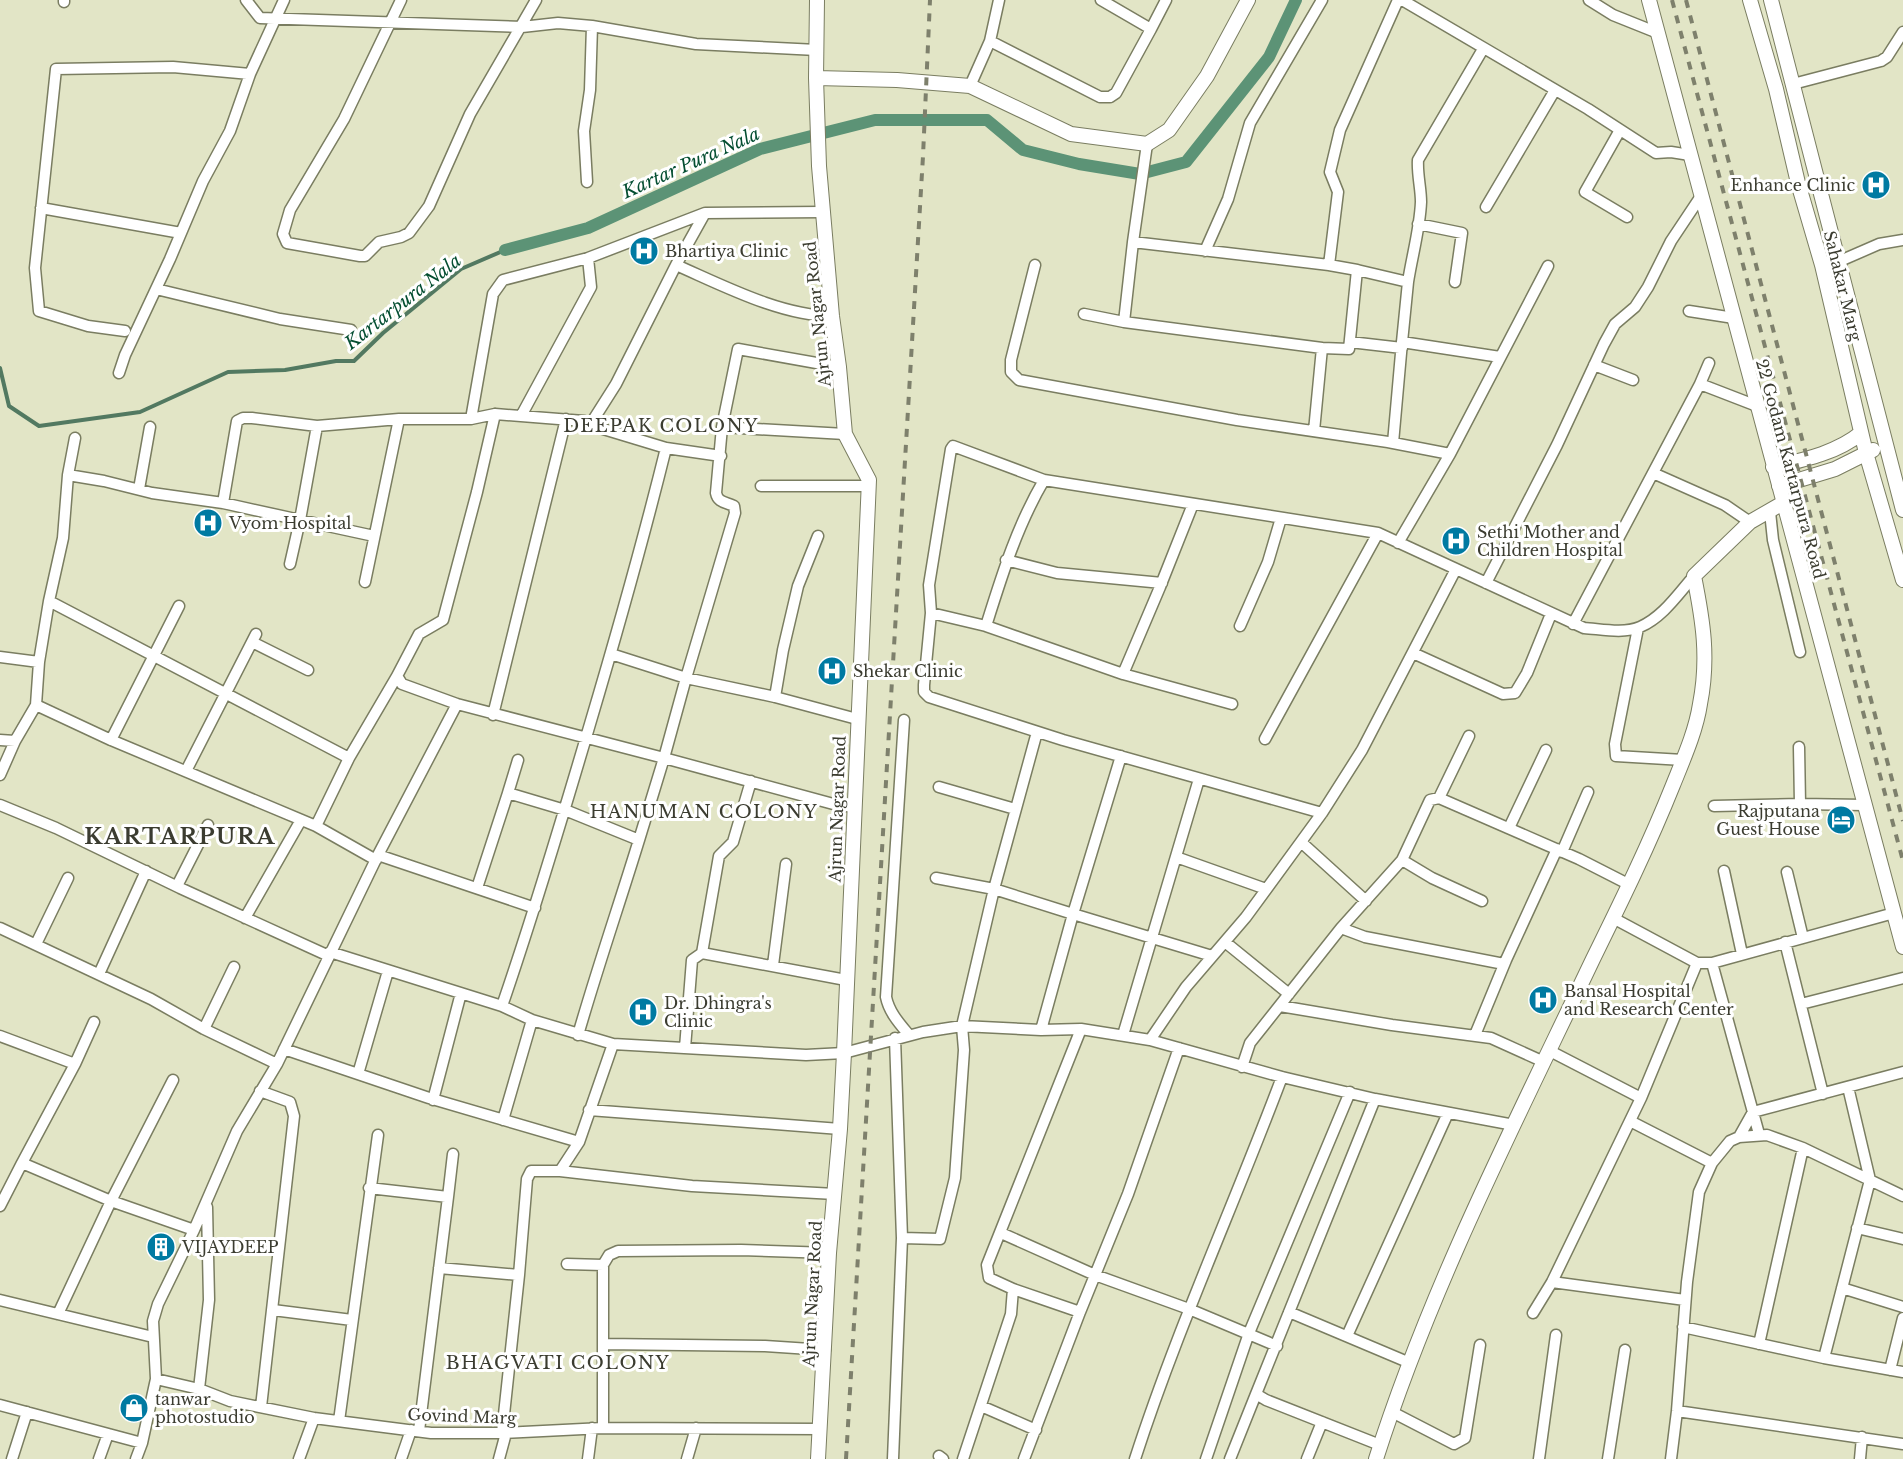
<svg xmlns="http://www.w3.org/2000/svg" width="1903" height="1459" viewBox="0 0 1903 1459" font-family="'Libre Baskerville',serif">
<rect width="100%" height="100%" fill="#e2e5c6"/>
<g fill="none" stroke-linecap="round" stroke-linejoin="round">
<path stroke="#527961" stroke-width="4" d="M 0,368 L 9,406 L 39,426 L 140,412 L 228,372 L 285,370 L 336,361 L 354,361 L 383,333 L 461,269 L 505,250"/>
<path stroke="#5c9376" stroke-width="12" d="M 505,250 L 588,228 L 760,149 L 875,120 L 987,120 L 1023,150 L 1079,164 L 1140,174 L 1186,162 L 1269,57 L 1296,0"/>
<g stroke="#7a7d61" stroke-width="13">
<path id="minor" d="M 246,0 L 260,18 L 522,27 L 558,23 L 592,26 L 696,44 L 817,50
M 401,0 L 344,119 L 290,210 L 283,234 L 287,243 L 360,256 L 365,256 L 379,242 L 401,237 L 409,233 L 429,206 L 470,114 L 536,0
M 1101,0 L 1151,29 L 1166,0
M 1402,0 L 1588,109 L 1656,153 L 1671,152 L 1690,155
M 1589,0 L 1613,15 L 1658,33
M 64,2 L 64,0
M 990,41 L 1100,97 L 1110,97 L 1116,93 L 1151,29
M 1793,84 L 1881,61 L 1887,57 L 1903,32
M 970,86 L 990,41 L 999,0
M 1620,130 L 1585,192 L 1627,217
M 587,182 L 584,131 L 590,90 L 592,26
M 1486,207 L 1555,90
M 41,208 L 181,233
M 1418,224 L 1462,233 L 1455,282
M 1133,242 L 1147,144
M 1205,251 L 1228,199 L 1250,123 L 1322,0
M 676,265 L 705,213
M 1035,265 L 1011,360 L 1011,372 L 1019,380 L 1237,420 L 1388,442 L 1450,454 L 1398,543
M 1822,265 L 1840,261 L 1879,244 L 1903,240
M 1357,270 L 1408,282 C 1412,256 1420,228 1421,202 C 1421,188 1417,174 1418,160 L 1483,49
M 156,289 L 280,319 L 351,330
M 1689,311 L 1734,318
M 1084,314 L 1124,322
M 125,331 L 88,326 L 39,311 L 35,268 L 56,69 L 173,67 L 250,74 L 284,0
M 1350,342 L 1402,348
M 1402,342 L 1408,282
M 1322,348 L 1124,322 L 1133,242 L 1329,265
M 1594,365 L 1633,380
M 119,373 L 125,355 L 170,259 L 203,181 L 230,131 L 250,74
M 1700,384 L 1709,363
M 495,414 L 477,492 L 443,620 L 419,634 L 397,676 L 402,684 L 457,704 L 664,758 L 686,678 L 775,697 L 857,719
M 521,416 L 591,287 L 588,258
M 471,419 L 493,294 L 503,280 L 588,258 L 705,213 L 823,212
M 722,427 L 845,434
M 1314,431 L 1322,348 L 1349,349 L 1357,270 L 1329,265 L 1338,192 L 1330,172 L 1340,130 L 1398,0
M 1393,443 L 1402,342 L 1500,357
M 666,448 C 643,541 617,633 590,724 C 562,819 534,913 502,1006 L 532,1020 L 613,1044 L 806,1055 L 844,1053 L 923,1032 L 962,1026 L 1041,1030 L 1081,1029 L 1150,1040 L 1282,1077 L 1375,1099 L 1514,1125
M 1450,454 L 1548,266
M 721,456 L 666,448 L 590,425 L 616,384 L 676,265 C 722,285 781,316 832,316
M 1653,473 L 1725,505 L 1750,522
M 68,475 L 75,438
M 1044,480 L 953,446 L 951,449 L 929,585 L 931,613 L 924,685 L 924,692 L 929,697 L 1063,740 L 1322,813
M 761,486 L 869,486
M 139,489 L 150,427
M 223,503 L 237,421 L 243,418 L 252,418 L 317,426
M 1770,512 L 1773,540 L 1800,652
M 1006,560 L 1057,573 L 1162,583
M 290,564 L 300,520 L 374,536
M 365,582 L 399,419
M 1486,583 L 1557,445 L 1604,344 L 1615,324 L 1635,307 L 1648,287 L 1671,241 L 1701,196
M 49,601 L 349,758 L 316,826 L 376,860
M 931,613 L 986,626 C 1002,575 1017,526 1044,480 L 1378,533 L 1584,628 C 1601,629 1623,634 1640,627 C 1663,617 1678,594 1694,576
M 1573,624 L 1700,384 L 1757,406
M 986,626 L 1123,674 L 1160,587 L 1193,504
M 1240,626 L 1268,562 L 1281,518
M 1638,628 L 1615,744 L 1616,756 L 1683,760
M 252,642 L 308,670
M 1413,653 L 1503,694 L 1515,693 L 1527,673 L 1551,614
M 611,654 L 686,678 L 735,513 L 734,506 C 726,502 718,503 716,493 L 722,427 L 738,349 L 839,367
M 0,657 L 39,662 L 49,601 L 63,538 L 68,475 L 104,481 L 152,493 L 223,503 L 300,520 L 317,426 L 399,419 L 471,419 L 495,414 L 584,421 L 590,425
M 39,662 L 36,705 L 111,740 L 316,826
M 1123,674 L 1232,704
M 775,697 L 783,650 L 798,586 L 818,536
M 457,704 L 378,855 L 535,908
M 493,715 L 566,419
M 904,720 L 886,997 C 889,1012 899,1023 909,1035
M 1265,739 L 1378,533
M 0,740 L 15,741 L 36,705
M 111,740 L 179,606
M 1799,747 L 1800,804
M 349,758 L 397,676
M 186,771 L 256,634
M 0,775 L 15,741
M 939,787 L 1015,809
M 508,793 L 518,760
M 1439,798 L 1469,736
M 0,805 L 56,828 L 180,888 L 329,956
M 1714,806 L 1800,804 L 1865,805
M 1509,828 L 1546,750
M 1301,842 L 1366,901
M 1562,852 L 1588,792
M 1176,857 L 1266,889
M 1402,860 L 1432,878 L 1482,901
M 1724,871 L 1742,954
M 1787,872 L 1803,938
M 936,878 L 994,889 L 1037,732
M 177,886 L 208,825
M 477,888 L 508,793 L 565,810 L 639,840 L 664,758 L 837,805 L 855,807
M 245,918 L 301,820
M 1613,918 L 1697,963
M 0,928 L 151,999 L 204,1029 L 277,1064
M 1341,928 L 1365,937 L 1504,964
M 1225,942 L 1289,994
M 1785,942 L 1823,1094
M 36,944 L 68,878
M 330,952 L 502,1006
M 702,953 L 846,980
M 1712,963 L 1759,1134
M 773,965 L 786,864
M 99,974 L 146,871
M 1801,1004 L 1903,978
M 1280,1006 L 1392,1025 L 1491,1038 L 1544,1062
M 204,1029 L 234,967
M 1041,1030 L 1073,914 L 1212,956
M 578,1035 C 597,969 619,905 639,840
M 1123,1035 L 1199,779
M 1475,1035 L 1506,960 L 1557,849
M 0,1036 L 75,1064 L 22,1163 L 111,1201 L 194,1230
M 1150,1040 L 1186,987 L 1246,917 L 1322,813 L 1362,750 L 1456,569
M 613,1044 L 579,1142 L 560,1171 L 692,1186 L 835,1194
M 685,1048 L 692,960 L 702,953 L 719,856 L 733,842 L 751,781
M 284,1049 L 429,1098 L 579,1142
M 1550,1051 L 1641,1098
M 75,1064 L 94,1022
M 1242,1067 L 1250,1043 L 1341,928 L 1402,860 L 1430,800 L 1439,798 L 1579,859 L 1630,885
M 358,1074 L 388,971
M 260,1091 L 290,1102 L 294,1116 L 261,1407
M 1375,1099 L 1256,1394 L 1266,1400 L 1380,1445
M 433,1100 L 461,993
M 589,1110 L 840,1129
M 503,1120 L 532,1020
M 1630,1121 L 1712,1163
M 1739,1137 L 1753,1112 L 1903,1072
M 369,1188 L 448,1197 L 453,1154
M 0,1206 L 22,1163
M 1857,1228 L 1903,1239
M 1001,1233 L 1095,1275 L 1189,1309 L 1277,1346
M 902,1238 L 940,1239 L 955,1178 L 964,1050 L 962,1026 L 994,889 L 1073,914 L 1121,756
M 567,1264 L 603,1265
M 439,1268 L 519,1275
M 1552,1282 L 1685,1300
M 1842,1288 L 1903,1307
M 1013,1289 L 989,1278 L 987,1265 L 1081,1029
M 0,1300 L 153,1337
M 273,1310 L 352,1320
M 1289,1312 L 1410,1363
M 1533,1313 L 1552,1282 L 1641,1098 L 1697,963 L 1712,963 L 1894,913
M 58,1314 L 111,1201 L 173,1080
M 1683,1327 L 1824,1358 L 1903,1372
M 1347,1336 L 1448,1113
M 604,1344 L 765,1346 L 825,1350
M 1759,1344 L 1803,1148
M 1824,1358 L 1870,1180 L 1848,1087
M 1890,1370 L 1903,1318
M 156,1379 L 199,1389 L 230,1401 L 314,1418 L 431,1433 L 502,1433 L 603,1428 L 820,1429
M 199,1389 L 209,1300 L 207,1207
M 0,1405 L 142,1443
M 981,1406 L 1036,1430
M 1677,1411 L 1903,1444
M 1392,1412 L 1454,1444 L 1465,1438 L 1480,1345
M 339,1421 L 378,1135
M 603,1428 L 603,1265 L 609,1255 L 618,1251 L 741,1250 L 829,1253
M 419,1431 L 448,1197
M 502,1433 L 519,1275 L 527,1179 L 531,1171 L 560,1171
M 939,1456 L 943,1459
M 12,1459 L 27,1412
M 99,1459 L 108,1434
M 136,1459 L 142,1443 L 156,1379 L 153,1321 L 158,1304 L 194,1230 L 237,1131 L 277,1064 L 378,855
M 299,1459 L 314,1418
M 401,1459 L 411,1430
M 499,1459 L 506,1433
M 588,1459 L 592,1428
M 687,1459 L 696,1428
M 893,1459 L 902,1238 L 895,1038
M 963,1459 L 1011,1314 L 1013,1289 L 1080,1312
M 1024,1459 L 1080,1312 L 1128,1194 L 1179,1048
M 1135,1459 C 1177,1329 1234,1205 1282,1077
M 1206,1459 L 1249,1333 L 1350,1092
M 1230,1459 L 1256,1394
M 1307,1459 L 1322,1422
M 1539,1459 L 1556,1335
M 1608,1459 L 1625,1350
M 1671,1459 L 1677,1411 L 1687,1282 L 1699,1192 L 1712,1163 L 1730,1141 L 1739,1137 L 1767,1135 L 1803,1148 L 1903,1196
M 1860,1459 L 1862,1437"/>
</g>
<g stroke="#7a7d61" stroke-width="16">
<path id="tertiary" d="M 817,0 L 816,78 L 819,166 L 832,316 L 839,367 L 845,434 L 869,480 L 844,1053 L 840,1129 L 829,1253 L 818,1459
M 1649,0 L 1903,947
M 1750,0 L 1776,89 L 1798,183 L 1822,265 L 1866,453 L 1903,580
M 1771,0 C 1815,170 1858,340 1903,510
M 816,78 L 897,80 L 970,86 L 1071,134 L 1147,144 L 1169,130 L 1207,76 L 1248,0
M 1773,467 C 1803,460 1837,453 1861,433
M 1779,486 L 1835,469 L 1873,450
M 1376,1459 C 1431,1286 1515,1123 1593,959 C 1621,902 1649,845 1673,785 C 1683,760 1696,731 1700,704 C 1709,658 1703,621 1694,576 L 1750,522 L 1783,503"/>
</g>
<use href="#minor" stroke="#fff" stroke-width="10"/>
<use href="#tertiary" stroke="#fff" stroke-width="14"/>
<path stroke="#7e806c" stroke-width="4" stroke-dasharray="8 8" stroke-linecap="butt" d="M 1672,0 L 1903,861
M 1686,0 L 1903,821
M 846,1459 L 923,156 L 930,0"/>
</g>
<defs>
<g id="hospital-disc" transform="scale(1.5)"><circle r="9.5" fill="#007aa2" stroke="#fff"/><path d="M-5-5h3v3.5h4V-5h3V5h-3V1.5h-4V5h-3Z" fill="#fff"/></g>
<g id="hotel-disc" transform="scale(1.5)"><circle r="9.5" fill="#007aa2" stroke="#fff"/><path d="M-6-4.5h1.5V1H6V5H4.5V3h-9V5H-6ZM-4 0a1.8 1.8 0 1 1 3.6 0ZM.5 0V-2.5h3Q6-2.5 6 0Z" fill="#fff"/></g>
<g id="building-disc" transform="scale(1.5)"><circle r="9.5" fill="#007aa2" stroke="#fff"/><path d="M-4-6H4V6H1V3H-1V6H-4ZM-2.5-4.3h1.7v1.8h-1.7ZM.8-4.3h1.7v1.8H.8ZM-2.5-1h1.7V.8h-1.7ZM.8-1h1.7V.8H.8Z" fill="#fff"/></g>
<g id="shop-disc" transform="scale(1.5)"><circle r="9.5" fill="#007aa2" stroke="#fff"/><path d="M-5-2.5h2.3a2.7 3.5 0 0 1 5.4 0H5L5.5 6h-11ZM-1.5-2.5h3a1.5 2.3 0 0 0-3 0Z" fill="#fff"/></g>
</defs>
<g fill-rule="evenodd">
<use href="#hospital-disc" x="1876" y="185"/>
<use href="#hospital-disc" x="644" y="251"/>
<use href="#hospital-disc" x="208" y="523"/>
<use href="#hospital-disc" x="1456" y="541"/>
<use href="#hospital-disc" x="832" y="671"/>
<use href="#hotel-disc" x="1841" y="820"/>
<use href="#hospital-disc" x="1543" y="1000"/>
<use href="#hospital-disc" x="643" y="1012"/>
<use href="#building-disc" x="161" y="1247"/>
<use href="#shop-disc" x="134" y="1408"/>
</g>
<g text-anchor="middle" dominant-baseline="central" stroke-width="6" stroke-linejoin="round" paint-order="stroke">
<g font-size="16" fill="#3b3c30" stroke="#fff" text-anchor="start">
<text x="1855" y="185" text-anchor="end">Enhance Clinic</text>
<text x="665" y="251">Bhartiya Clinic</text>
<text x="229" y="523">Vyom Hospital</text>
<text x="1477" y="532">Sethi Mother and<tspan x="1477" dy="18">Children Hospital</tspan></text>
<text x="853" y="671">Shekar Clinic</text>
<text x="1820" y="811" text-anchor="end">Rajputana<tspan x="1820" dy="18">Guest House</tspan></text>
<text x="1564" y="991">Bansal Hospital<tspan x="1564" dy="18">and Research Center</tspan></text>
<text x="664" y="1003">Dr. Dhingra's<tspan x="664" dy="18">Clinic</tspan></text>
<text x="182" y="1247">VIJAYDEEP</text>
<text x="155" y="1399">tanwar<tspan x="155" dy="18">photostudio</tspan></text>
</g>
<g font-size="16" fill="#3b3c30" stroke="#fff">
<text transform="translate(1843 286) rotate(76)">Sahakar Marg</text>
<text transform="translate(817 314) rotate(-96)">Ajrun Nagar Road</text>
<text transform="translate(1791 469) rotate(75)">22 Godam Kartarpura Road</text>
<text transform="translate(837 809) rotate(-88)">Ajrun Nagar Road</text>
<text transform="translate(812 1294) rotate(-87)">Ajrun Nagar Road</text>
<text transform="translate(462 1416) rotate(2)">Govind Marg</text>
</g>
<g font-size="18" font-style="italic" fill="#044e31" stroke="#fff">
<text transform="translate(691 163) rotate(-24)">Kartar Pura Nala</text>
<text transform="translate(403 302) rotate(-38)">Kartarpura Nala</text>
</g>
<g font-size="18" letter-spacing="1.5" fill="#3b3c30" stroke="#fff">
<text x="661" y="426">DEEPAK COLONY</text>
<text x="704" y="812">HANUMAN COLONY</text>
<text x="558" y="1363">BHAGVATI COLONY</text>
</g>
<g font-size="22" font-weight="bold" letter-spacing="1.5" fill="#3b3c30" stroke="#fff">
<text x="180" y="836">KARTARPURA</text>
</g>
</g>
</svg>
